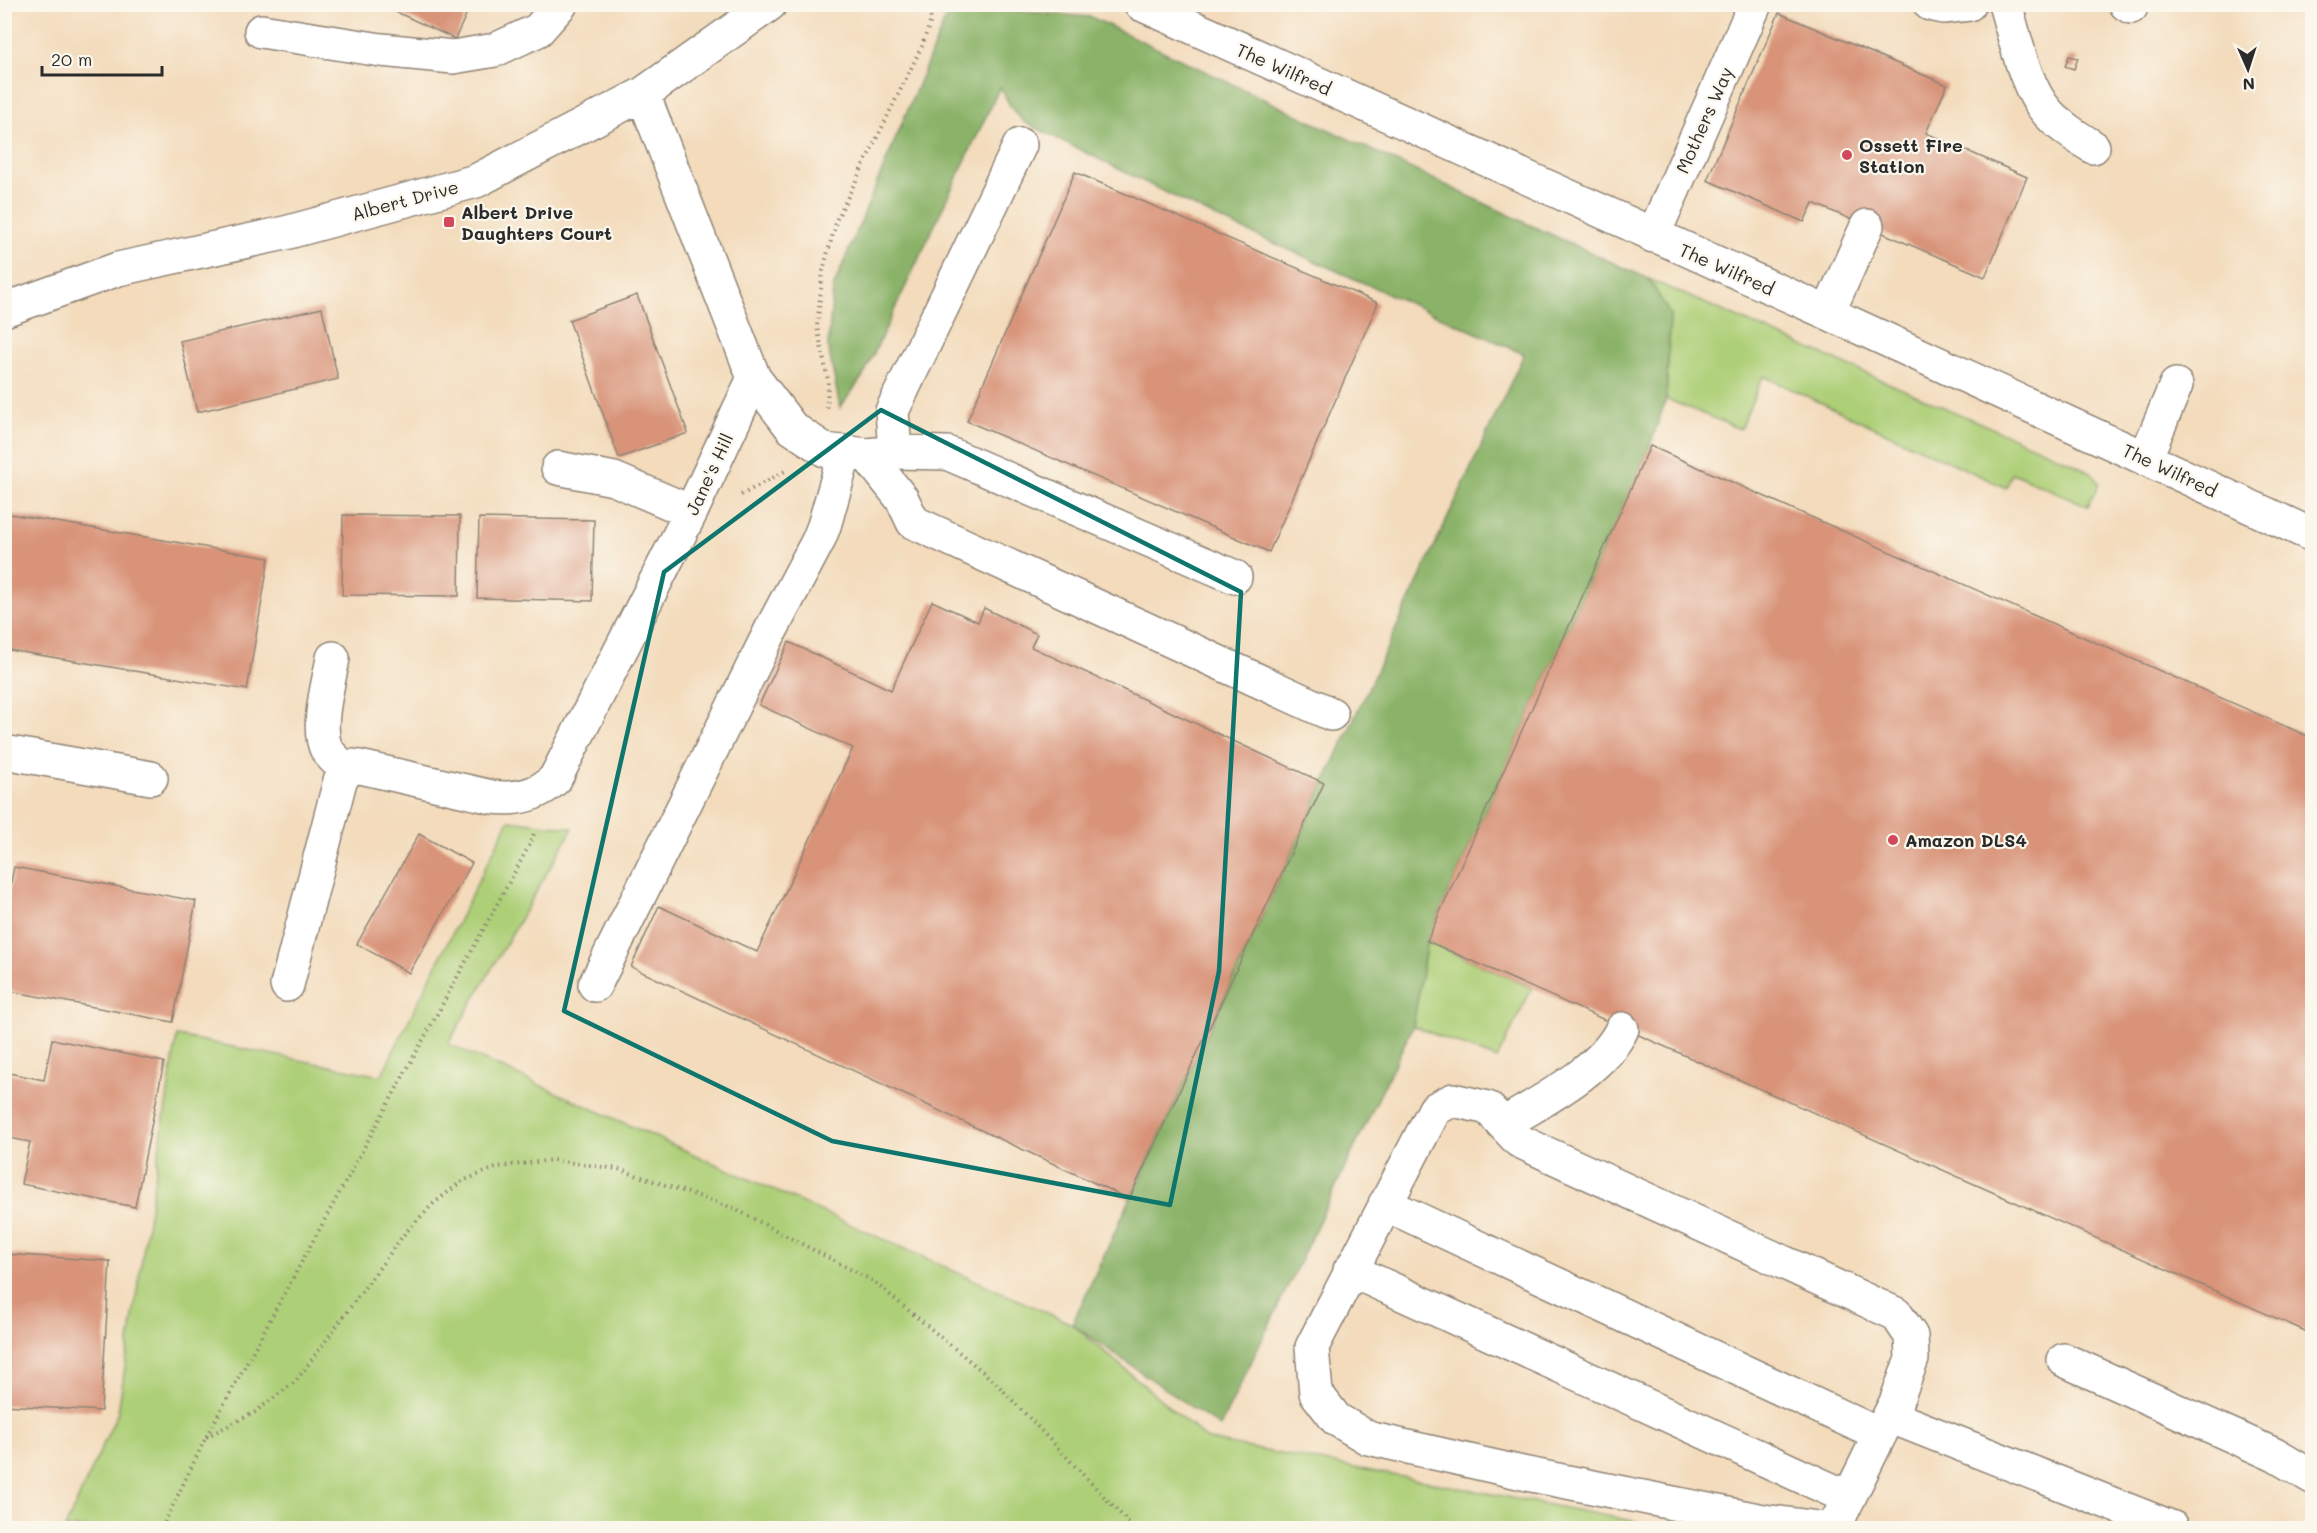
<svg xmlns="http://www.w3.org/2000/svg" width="2317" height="1533" viewBox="0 0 2317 1533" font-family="Mali,sans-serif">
<rect width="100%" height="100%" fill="#fbf7ec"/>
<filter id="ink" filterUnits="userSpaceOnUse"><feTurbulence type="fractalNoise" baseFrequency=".0167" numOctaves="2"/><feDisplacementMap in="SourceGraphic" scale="12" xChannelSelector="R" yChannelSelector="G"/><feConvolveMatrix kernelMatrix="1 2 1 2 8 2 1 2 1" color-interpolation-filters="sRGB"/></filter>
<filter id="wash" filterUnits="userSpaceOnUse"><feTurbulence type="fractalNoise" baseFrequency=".008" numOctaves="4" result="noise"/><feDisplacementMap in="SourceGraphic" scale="24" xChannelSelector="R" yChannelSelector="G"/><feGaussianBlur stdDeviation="1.35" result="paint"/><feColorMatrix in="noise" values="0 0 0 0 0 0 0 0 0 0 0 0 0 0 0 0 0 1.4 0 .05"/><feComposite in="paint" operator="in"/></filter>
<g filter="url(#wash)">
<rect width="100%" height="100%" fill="#f3dbbc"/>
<path fill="#adcf77" stroke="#6c7d51" stroke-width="1.5" d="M 1649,279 L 2077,465 L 2093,475 L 2099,484 L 2088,506 L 2012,473 L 2006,488 L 1763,376 L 1740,429 L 1666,399 L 1670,315 Z
M 509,820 L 573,828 L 448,1044 L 1072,1324 L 1208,1440 L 1670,1528 L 65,1528 L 118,1412 L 177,1036 L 381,1076 Z
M 1427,941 L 1532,988 L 1497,1059 L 1413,1026 Z"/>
<path fill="#8ab268" stroke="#5a6e4a" stroke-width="1.5" d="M 951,6 L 1091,17 L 1528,224 L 1649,279 L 1670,315 L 1666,399 L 1650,446 L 1427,941 L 1413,1026 L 1220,1427 L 1072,1324 L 1524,354 L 1215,217 L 1024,122 L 1012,109 L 1000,87 L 863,376 L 840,408 L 828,346 L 833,288 Z"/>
<g id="blocks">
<path fill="#d89378" d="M 379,4 L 471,4 L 455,39 Z
M 1779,13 L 1947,85 L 1926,133 L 2027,177 L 1985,277 L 1813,203 L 1804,222 L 1707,180 Z
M 2069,56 L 2078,58 L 2074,69 L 2065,66 Z
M 1075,172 L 1378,303 L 1269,552 L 967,421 Z
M 637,295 L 688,433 L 619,458 L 569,320 Z
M 322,308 L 338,379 L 197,412 L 180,341 Z
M 1650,446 L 2312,738 L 2312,1334 L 1427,941 Z
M 4,513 L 269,558 L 247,690 L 4,649 Z
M 343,515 L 460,516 L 459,596 L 342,595 Z
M 479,518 L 594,520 L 592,601 L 477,598 Z
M 932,601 L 978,622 L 984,608 L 1037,634 L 1031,647 L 1324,783 L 1129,1199 L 631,967 L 659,906 L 757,952 L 853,748 L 759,705 L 789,642 L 891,690 Z
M 419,834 L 472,863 L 409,973 L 357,944 Z
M 14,867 L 196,901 L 173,1022 L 4,990 L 4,917 Z
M 52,1039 L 164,1062 L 135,1207 L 21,1184 L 30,1142 L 4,1137 L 4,1072 L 44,1080 Z
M 4,1254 L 110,1261 L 101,1411 L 4,1405 Z"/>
</g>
</g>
<g filter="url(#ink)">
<use href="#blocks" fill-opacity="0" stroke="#8f8374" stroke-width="1.5"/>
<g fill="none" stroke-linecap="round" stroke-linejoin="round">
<g stroke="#8f8374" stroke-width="36">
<path id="minor" d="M 1141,4 L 1828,313 L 2312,535
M 1930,4 L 1943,7 L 1969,4
M 2005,4 C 2015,37 2025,88 2048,113 C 2061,127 2077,137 2093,147
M 2126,4 L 2131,7
M 261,31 L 381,50 L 453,57 L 495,50 L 538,30 L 561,4
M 1653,236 L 1755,4
M 4,310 L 118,269 L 285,233 L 476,181 L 643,94 L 770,4
M 1828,313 L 1867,226
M 754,378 L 792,428 L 825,450 L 867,455 L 895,452 L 947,453 L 1235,577
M 895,452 L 892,411 L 1020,145
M 867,455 L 902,499 L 913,522 L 1331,714
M 2145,459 L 2176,385
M 558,468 L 614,479 L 691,512
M 333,658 C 329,682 315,728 327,750 C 332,758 340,764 347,770
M 4,752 L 151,778
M 287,985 L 340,781 L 347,770 L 353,766 L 360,767 L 492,797 C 516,800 537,796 555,779 L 691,512 L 754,378 L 643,94
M 595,985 L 772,628 L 818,541 L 824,526 L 845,452
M 1504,1124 C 1542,1100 1602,1071 1622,1029
M 1385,1204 L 1880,1435
M 1350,1270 L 1849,1498
M 2064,1360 L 2275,1455 L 2312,1477
M 1889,1416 L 2173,1528
M 1819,1528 L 1763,1521 L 1527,1474 L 1368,1438 L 1336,1419 L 1316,1393 L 1312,1347 L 1435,1109 L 1453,1100 L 1488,1108 L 1519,1141 L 1896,1314 L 1911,1336 L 1912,1359 L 1896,1402 L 1834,1528"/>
</g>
<path stroke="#8f8374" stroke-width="4" stroke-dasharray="1.5 4.5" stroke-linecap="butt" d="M 827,408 L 828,380 L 817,326 L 823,270 L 837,219 L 922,46 L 931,20 L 929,4
M 741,495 L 787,470
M 206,1437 L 255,1412 L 296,1381 L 405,1233 L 433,1204 L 462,1181 L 498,1167 L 552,1160 L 618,1169 L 733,1208 L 873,1281 L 994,1381 L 1134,1528
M 162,1528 L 206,1437 L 530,844 L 535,831"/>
<use href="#minor" stroke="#fff" stroke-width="33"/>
</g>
</g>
<path fill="none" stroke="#0f766e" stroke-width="4.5" stroke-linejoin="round" d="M 881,410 L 1241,592 L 1219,971 L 1170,1205 L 832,1141 L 564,1011 L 664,572 Z"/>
<g fill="#d1495b" stroke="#fbf7ec" stroke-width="2">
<circle cx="1847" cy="155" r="6"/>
<rect x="443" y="216" width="12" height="12" rx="3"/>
<circle cx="1893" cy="840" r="6"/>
</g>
<g text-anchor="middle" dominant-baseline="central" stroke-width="4.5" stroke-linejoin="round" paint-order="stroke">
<g font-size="18" fill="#2b2b2b" stroke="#fbf7ec">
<text transform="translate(1284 69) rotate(24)">The Wilfred</text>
<text transform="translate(1704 120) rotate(-66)">Mothers Way</text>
<text transform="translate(405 200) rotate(-15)">Albert Drive</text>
<text transform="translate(1727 269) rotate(24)">The Wilfred</text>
<text transform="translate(2170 470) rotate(25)">The Wilfred</text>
<text transform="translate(709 474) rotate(-65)">Jane's Hill</text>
</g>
<g font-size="18" font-weight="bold" fill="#2b2b2b" stroke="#fbf7ec" text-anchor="start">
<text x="1859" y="145">Ossett Fire<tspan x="1859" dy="21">Station</tspan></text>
<text x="461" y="212">Albert Drive<tspan x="461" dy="21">Daughters Court</tspan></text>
<text x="1905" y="840">Amazon DLS4</text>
</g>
</g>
<rect width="2317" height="1533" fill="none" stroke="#fbf7ec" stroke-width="24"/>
<g transform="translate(2248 69) rotate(177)" stroke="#fbf7ec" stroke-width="4.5" paint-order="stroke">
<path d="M0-4.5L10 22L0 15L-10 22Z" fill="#2b2b2b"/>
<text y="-9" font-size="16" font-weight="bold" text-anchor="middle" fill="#2b2b2b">N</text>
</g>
<path d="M42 66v9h120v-9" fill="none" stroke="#2b2b2b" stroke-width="3"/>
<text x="51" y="66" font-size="18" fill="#2b2b2b" stroke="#fbf7ec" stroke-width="4.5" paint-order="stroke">20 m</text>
</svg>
